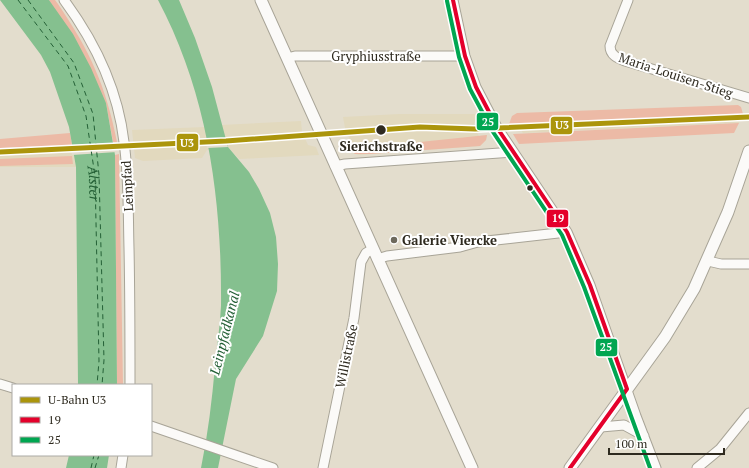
<svg xmlns="http://www.w3.org/2000/svg" width="749" height="468" viewBox="0 0 749 468" font-family="'PT Serif',serif">
<rect width="100%" height="100%" fill="#e3ddcd"/>
<path fill="#e2d9be" d="M 399,114 L 478,114 L 473,126 L 479,136 L 487,135 L 486,140 L 480,146 L 359,155 L 352,153 L 345,146 L 352,145 L 345,128 L 343,117 Z
M 743,114 L 739,123 L 523,133 L 517,124 Z
M 301,121 L 302,132 L 308,145 L 316,147 L 319,155 L 239,159 L 228,147 L 221,125 Z
M 205,127 L 210,150 L 207,150 L 202,158 L 143,161 L 135,158 L 132,130 Z
M 71,140 L 76,167 L 0,167 L 0,144 Z"/>
<path fill="#ecbaa6" d="M 49,0 L 55,0 L 58,4 C 90,51 106,86 117,142 L 113,142 L 106,103 Z
M 738,105 L 741,107 L 743,114 L 509,124 L 512,116 L 517,113 Z
M 739,123 L 734,133 L 519,144 L 513,134 Z
M 70,133 L 72,145 L 0,148 L 0,139 Z
M 487,135 L 486,140 L 480,146 L 370,154 L 355,154 L 345,146 L 420,142 Z
M 119,154 L 123,385 L 117,385 L 115,155 Z
M 72,156 L 73,164 L 0,166 L 0,159 Z"/>
<path fill="#85c08f" d="M 0,0 L 49,0 L 73,34 L 91,68 L 106,103 L 115,155 L 117,385 L 78,385 L 76,167 L 69,127 L 50,72 L 41,55 Z
M 158,0 L 179,0 L 195,38 L 212,87 L 228,147 L 249,172 L 259,189 L 270,213 L 276,237 L 278,264 L 277,291 L 263,336 L 236,379 L 218,468 L 201,468 C 208,434 212,400 215,366 C 217,346 220,326 221,306 C 222,200 208,94 158,0 Z
M 69,455 L 109,455 L 107,468 L 66,468 Z"/>
<path fill="#e3ddcd" d="M 225,138 L 228,147 L 207,148 L 205,139 Z
M 115,143 L 117,152 L 72,155 L 70,145 Z"/>
<g fill="none" stroke-linecap="round" stroke-linejoin="round">
<g stroke="#246036" stroke-width="1" stroke-dasharray="5 4" stroke-linecap="butt">
<path id="s1" d="M 18,0 L 68,66 L 86,116 L 95,176 L 99,361 L 97,385"/>
<path d="M 28,0 L 74,63 L 93,114 L 99,175 L 104,360 L 102,385"/>
<path d="M 91,468 L 94,455"/>
<path d="M 95,468 L 99,455"/>
</g>
<g stroke="#a8a497" stroke-width="11">
<path id="minor" d="M 64,0 C 95,42 118,90 124,142 C 129,177 128,213 129,248 C 130,294 130,339 130,385
M 453,0 L 465,56 L 476,87 L 498,129 L 567,232 L 590,285 L 636,416 L 656,468
M 628,0 L 610,46 C 610,55 617,58 625,61 L 749,98
M 287,58 L 295,56 L 465,56
M 335,166 L 345,164 L 513,152
M 377,259 L 387,256 L 460,247 L 478,242 L 567,232
M 708,261 L 721,264 L 749,264
M 0,384 L 13,388
M 151,426 L 273,468
M 601,427 L 624,425 L 644,436
M 121,468 L 123,455
M 323,468 L 354,318 L 361,262 L 366,253 L 373,249
M 697,468 L 720,449 L 749,413"/>
</g>
<g stroke="#a8a497" stroke-width="13">
<path id="major" d="M 261,0 L 472,468
M 570,468 L 665,337 L 694,289 L 728,212 L 749,151"/>
</g>
<use href="#minor" stroke="#fbfaf8" stroke-width="9"/>
<use href="#major" stroke="#fbfaf8" stroke-width="11"/>
<g stroke="#fff" stroke-width="7">
<path id="bus-1" d="M 453,0 L 465,56 L 476,87 L 498,129 L 567,232 L 590,285 L 627,389
M 570,468 L 627,389"/>
</g>
<g stroke="#fff" stroke-width="7">
<path id="bus-2" d="M 447,1 L 459,57 L 470,89 L 493,132 L 562,235 L 584,287 L 650,468"/>
</g>
<use href="#bus-1" stroke="#e4002b" stroke-width="4"/>
<use href="#bus-2" stroke="#00a651" stroke-width="4"/>
<g stroke="#fff" stroke-width="8">
<path id="metro-1" d="M 0,152 L 226,141 L 420,127 L 475,129 L 749,117"/>
</g>
<use href="#metro-1" stroke="#ab950c" stroke-width="5"/>
</g>
<g fill="#2e2a1f" stroke="#fff" stroke-width="1.5">
<circle cx="381" cy="130" r="5.5"/>
<circle cx="530" cy="188" r="3.5"/>
</g>
<circle fill="#6d695c" stroke="#fff" stroke-width="1.5" cx="394" cy="240" r="4"/>
<g text-anchor="middle" dominant-baseline="central" stroke-width="4" stroke-linejoin="round" paint-order="stroke">
<g font-size="13" fill="#2e2a1f" stroke="#fff">
<text x="376" y="56">Gryphiusstraße</text>
<text transform="translate(676 75) rotate(18)">Maria-Louisen-Stieg</text>
<text transform="translate(127 186) rotate(-93)">Leinpfad</text>
<text transform="translate(346 356) rotate(-78)">Willistraße</text>
</g>
<g font-size="13" font-weight="bold" fill="#2e2a1f" stroke="#fff">
<text x="381" y="146">Sierichstraße</text>
</g>
<g font-size="13" font-weight="bold" fill="#2e2a1f" stroke="#fff" text-anchor="start">
<text x="402" y="240">Galerie Viercke</text>
</g>
<g font-size="14" font-style="italic" fill="#246036" stroke="#fff">
<text stroke="none"><textPath href="#s1" startOffset="204">Alster</textPath></text>
<text transform="translate(224 333) rotate(-76)">Leinpfadkanal</text>
</g>
</g>
<g stroke="#fff" stroke-width="1.5">
<rect x="476" y="112" width="23" height="19" rx="4" fill="#00a651"/>
<rect x="550" y="116" width="23" height="19" rx="4" fill="#ab950c"/>
<rect x="176" y="133" width="23" height="19" rx="4" fill="#ab950c"/>
<rect x="546" y="209" width="23" height="19" rx="4" fill="#e4002b"/>
<rect x="595" y="338" width="23" height="19" rx="4" fill="#00a651"/>
</g>
<g font-size="11" text-anchor="middle" font-weight="bold" fill="#fff">
<text x="488" y="126">25</text>
<text x="562" y="129">U3</text>
<text x="187" y="147">U3</text>
<text x="558" y="222">19</text>
<text x="606" y="351">25</text>
</g>
<rect x="12" y="384" width="140" height="72" fill="#ffffff" stroke="#abaaa5"/>
<rect x="20" y="397" width="20" height="6" fill="#ab950c" stroke="#abaaa5"/>
<text x="48" y="404" font-size="12" fill="#2e2a1f">U-Bahn U3</text>
<rect x="20" y="417" width="20" height="6" fill="#e4002b" stroke="#abaaa5"/>
<text x="48" y="424" font-size="12" fill="#2e2a1f">19</text>
<rect x="20" y="437" width="20" height="6" fill="#00a651" stroke="#abaaa5"/>
<text x="48" y="444" font-size="12" fill="#2e2a1f">25</text>
<path d="M609 448v6h115v-6" fill="none" stroke="#2e2a1f" stroke-width="2"/>
<text x="615" y="448" font-size="12" fill="#2e2a1f" stroke="#ffffff" stroke-width="3" paint-order="stroke">100 m</text>
</svg>
